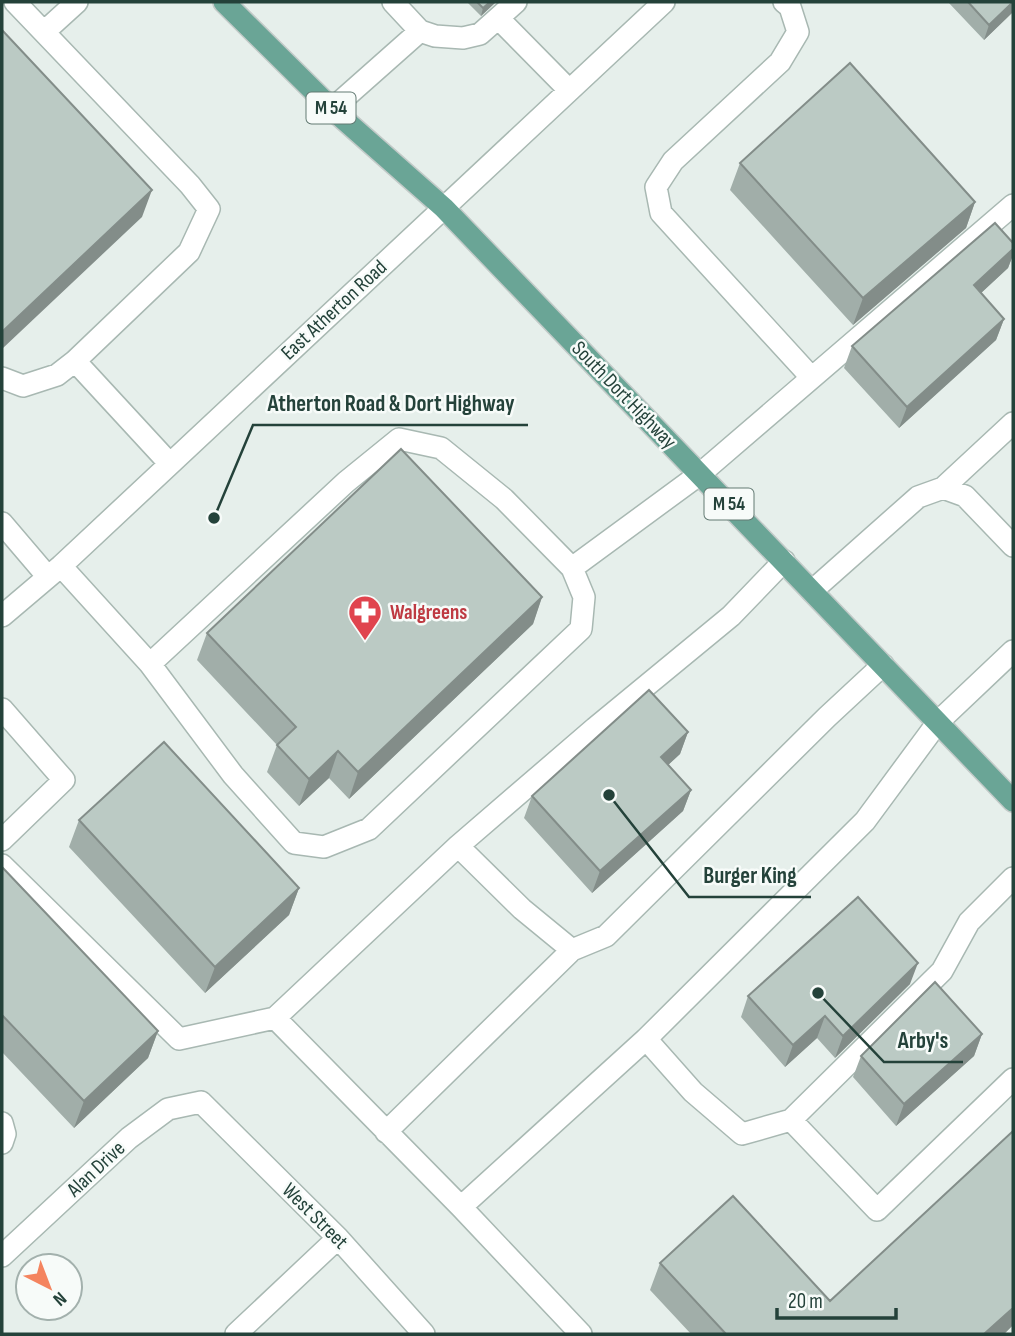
<svg xmlns="http://www.w3.org/2000/svg" width="1015" height="1336" viewBox="0 0 1015 1336" font-family="'Sofia Sans Condensed',sans-serif">
<rect width="100%" height="100%" fill="#e6efeb"/>
<g fill="none" stroke-linecap="round" stroke-linejoin="round">
<g stroke="#a8b8b2" stroke-width="24">
<path id="minor" d="M 15,2 L 190,185 L 209,209 L 189,252 L 75,361 L 170,464
M 393,2 L 420,31 L 435,36 L 463,38 L 480,34 L 516,2
M 784,2 L 790,7 L 798,32 L 780,62 L 673,161 L 656,187 L 661,213 L 811,377
M 498,18 L 569,90
M 44,32 L 77,2
M 332,109 L 420,31
M 2,378 L 23,386 L 57,375 L 75,361
M 943,488 L 1013,423
M 2,523 L 48,577
M 61,566 L 150,664
M 572,568 L 584,597 L 581,629 L 369,829 L 324,847 L 294,843 L 233,775 L 150,664 L 346,482 L 399,439 L 441,448 L 504,499 L 572,568 L 700,474 L 1013,205
M 812,591 L 918,497 L 943,488 L 965,496 L 1013,546
M 2,616 L 61,566 L 664,2
M 1013,651 L 938,722 L 865,821 L 646,1039 L 693,1092 L 742,1134 L 791,1120 L 942,971 L 969,922 L 1013,878
M 2,709 L 64,780 L 2,840
M 458,846 L 522,909 L 572,950
M 2,865 L 179,1039 L 275,1018 L 461,1207 L 581,1334
M 275,1018 L 458,846 L 595,728 L 731,616 L 784,561
M 791,1120 L 877,1210 L 1013,1079
M 2,1123 L 5,1134 L 2,1143
M 386,1132 L 572,950 L 606,936 L 827,717 L 883,665
M 461,1207 L 646,1039
M 2,1256 L 129,1138 L 168,1109 L 201,1102 L 338,1238 L 424,1334
M 236,1334 L 338,1238"/>
</g>
<g stroke="#c2cac8" stroke-width="24">
<path id="major" d="M 224,2 L 332,109 L 444,208 L 1013,801"/>
</g>
<use href="#minor" stroke="#fff" stroke-width="21"/>
<use href="#major" stroke="#6aa596" stroke-width="21"/>
</g>
<path fill="#a1aea9" d="M 467,2 L 496,2 L 481,16 Z
M 948,2 L 1013,2 L 1013,12 L 984,40 Z
M 740,163 L 975,202 L 966,228 L 853,325 L 730,190 Z
M 1013,243 L 1013,255 L 1008,268 L 981,293 L 1004,319 L 996,340 L 899,428 L 844,368 L 852,346 Z
M 542,597 L 533,624 L 349,799 L 329,778 L 299,806 L 267,772 L 277,745 L 197,660 L 207,633 Z
M 688,732 L 680,754 L 668,765 L 691,790 L 683,811 L 592,893 L 524,818 L 532,796 Z
M 79,820 L 299,888 L 289,915 L 205,993 L 69,847 Z
M 2,867 L 158,1031 L 148,1058 L 74,1128 L 2,1052 Z
M 910,984 L 835,1058 L 817,1038 L 785,1067 L 741,1017 L 748,996 Z
M 982,1034 L 974,1056 L 896,1126 L 853,1077 L 861,1056 Z
M 1013,1131 L 1013,1325 L 1004,1334 L 691,1334 L 650,1290 L 660,1263 L 830,1301 Z"/>
<path fill="#838d89" d="M 490,2 L 496,2 L 481,16 L 483,8 Z
M 1013,2 L 1013,12 L 984,40 L 989,25 Z
M 152,190 L 142,217 L 2,349 L 3,331 Z
M 975,202 L 966,228 L 853,325 L 863,298 Z
M 1013,249 L 1013,255 L 1008,268 L 966,307 L 974,285 Z
M 1004,319 L 996,340 L 899,428 L 907,407 Z
M 542,597 L 533,624 L 349,799 L 358,772 Z
M 688,732 L 680,754 L 653,779 L 661,757 Z
M 338,751 L 329,778 L 299,806 L 309,779 Z
M 691,790 L 683,811 L 592,893 L 600,871 Z
M 299,888 L 289,915 L 205,993 L 215,967 Z
M 918,963 L 910,984 L 835,1058 L 843,1036 Z
M 825,1016 L 817,1038 L 785,1067 L 793,1045 Z
M 158,1031 L 148,1058 L 74,1128 L 84,1101 Z
M 982,1034 L 974,1056 L 896,1126 L 904,1104 Z
M 1013,1308 L 1013,1325 L 1004,1334 L 984,1334 Z"/>
<path fill="#bbcac4" stroke="#838d89" stroke-width="2" d="M 477,2 L 490,2 L 483,8 Z
M 968,2 L 1013,2 L 989,25 Z
M 2,30 L 152,190 L 3,331 L 2,330 Z
M 850,63 L 975,202 L 863,298 L 740,163 Z
M 995,223 L 1013,243 L 1013,249 L 974,285 L 1004,319 L 907,407 L 852,346 Z
M 401,449 L 542,597 L 358,772 L 338,751 L 309,779 L 277,745 L 296,727 L 207,633 Z
M 649,690 L 688,732 L 661,757 L 691,790 L 600,871 L 532,796 Z
M 164,742 L 299,888 L 215,967 L 79,820 Z
M 2,867 L 158,1031 L 84,1101 L 2,1015 Z
M 858,897 L 918,963 L 843,1036 L 825,1016 L 793,1045 L 748,996 Z
M 935,982 L 982,1034 L 904,1104 L 861,1056 Z
M 1013,1131 L 1013,1308 L 984,1334 L 726,1334 L 660,1263 L 733,1196 L 830,1301 Z"/>
<defs>
<g id="pharmacy-pin" transform="scale(1.75)"><path d="M0 17L-7.5 6A9.5 9.5 0 1 1 7.5 6Z" fill="#e0444e" stroke="#f7fbf9"/><path d="M-2-6h4v4h4v4h-4v4h-4v-4h-4v-4h4Z" fill="#fff"/></g>
</defs>
<g fill-rule="evenodd">
<use href="#pharmacy-pin" x="365" y="612"/>
</g>
<g text-anchor="middle" dominant-baseline="central" stroke-width="5" stroke-linejoin="round" paint-order="stroke">
<g fill="#f7fbf9" stroke="#637a73" stroke-width="2">
<rect x="306.5" y="92.5" width="49" height="31" rx="5"/>
<rect x="704.5" y="488.5" width="49" height="31" rx="5"/>
</g>
<g font-size="19" font-weight="bold" fill="#24423a">
<text x="331" y="108">M 54</text>
<text x="729" y="504">M 54</text>
</g>
<g font-size="21" fill="#24423a" stroke="#f7fbf9">
<text transform="translate(334 310) rotate(-43)">East Atherton Road</text>
<text transform="translate(624 395) rotate(46)">South Dort Highway</text>
<text transform="translate(96 1169) rotate(-43)">Alan Drive</text>
<text transform="translate(315 1216) rotate(45)">West Street</text>
</g>
<g font-size="21" font-weight="bold" fill="#be3a42" stroke="#f7fbf9" text-anchor="start">
<text x="390" y="612">Walgreens</text>
</g>
</g>
<path fill="none" stroke="#24423a" stroke-width="2.5" d="M214 518L253 425H528M609 795L689 897H811M818 993L884 1062H963"/>
<g fill="#24423a" stroke="#f7fbf9" stroke-width="2.5">
<circle cx="214" cy="518" r="7"/>
<circle cx="609" cy="795" r="7"/>
<circle cx="818" cy="993" r="7"/>
</g>
<g font-size="23" text-anchor="middle" font-weight="bold" fill="#24423a" stroke="#f7fbf9" stroke-width="5" stroke-linejoin="round" paint-order="stroke">
<text x="391" y="411">Atherton Road &amp; Dort Highway</text>
<text x="750" y="883">Burger King</text>
<text x="923" y="1048">Arby's</text>
</g>
<rect width="1015" height="1336" fill="none" stroke="#24423a" stroke-width="7"/>
<g transform="translate(49 1287) rotate(138)"><circle r="33" fill="#f7fbf9" stroke="#a3b1ad" stroke-width="2"/>
<path d="M0-5L12 26L0 18L-12 26Z" fill="#f4845f"/>
<text y="-10" font-size="19" font-weight="bold" text-anchor="middle" fill="#24423a">N</text>
</g>
<path d="M777 1308v10h119v-10" fill="none" stroke="#24423a" stroke-width="3.5"/>
<text x="788" y="1308" font-size="21" fill="#24423a" stroke="#f7fbf9" stroke-width="5" paint-order="stroke">20 m</text>
</svg>
